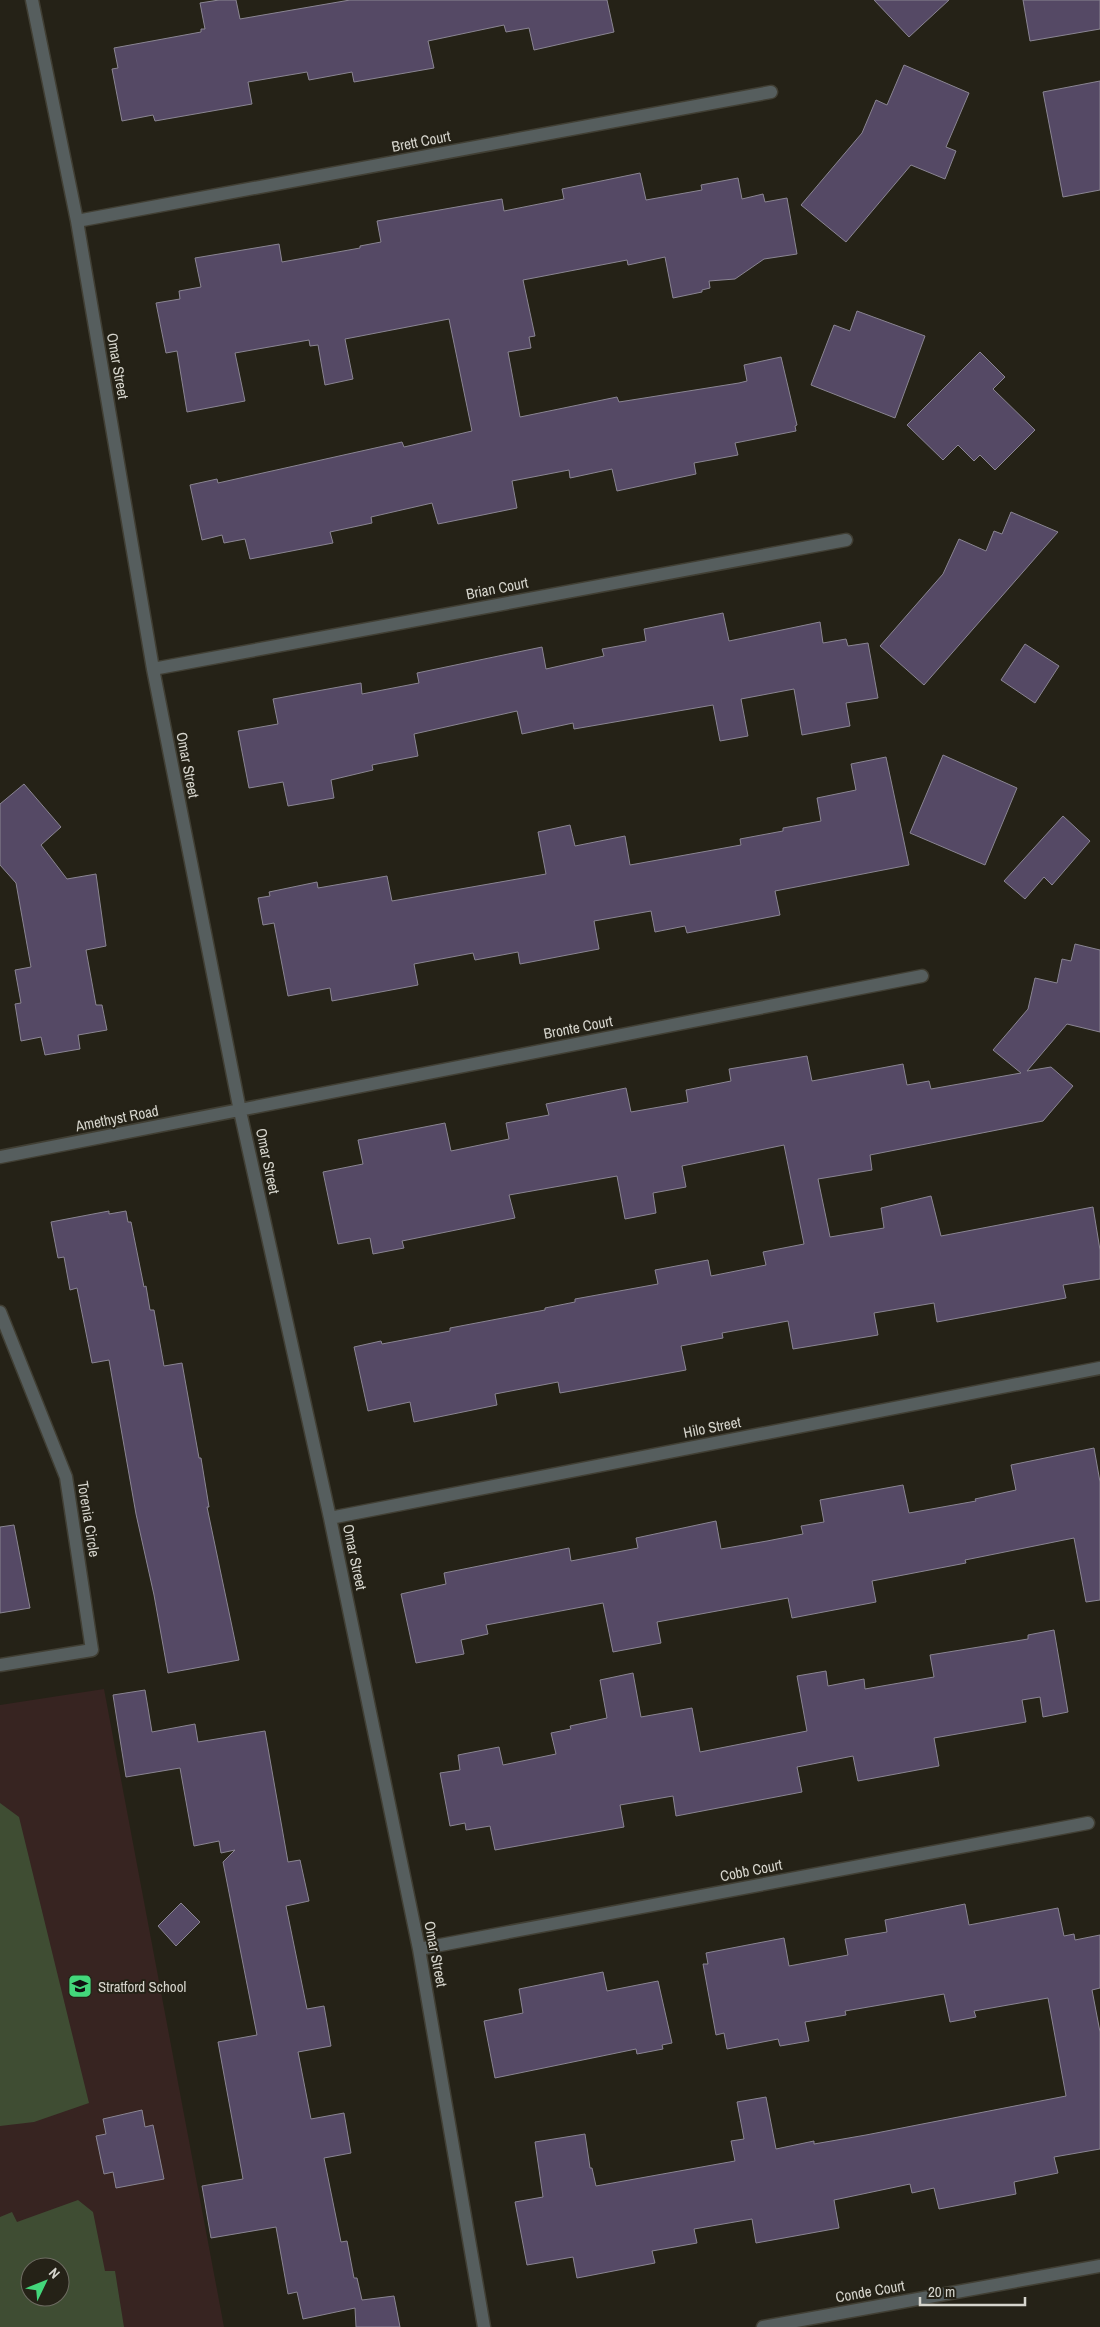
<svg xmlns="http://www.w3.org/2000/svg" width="1100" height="2327" viewBox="0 0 1100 2327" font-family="'Archivo Narrow',sans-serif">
<rect width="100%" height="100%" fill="#252217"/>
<path fill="#372421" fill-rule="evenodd" d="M 104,1689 L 224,2327 L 0,2327 L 0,1705 ZM 30,2267 L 60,2267 L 60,2297 L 30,2297 Z"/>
<path fill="#3f4d33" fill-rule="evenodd" d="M 0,1803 L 19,1817 L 89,2103 L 34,2122 L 0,2126 Z
M 78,2200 L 93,2212 L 105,2271 L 115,2271 L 124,2327 L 0,2327 L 0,2217 L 12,2212 L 17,2222 ZM 30,2267 L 60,2267 L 60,2297 L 30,2297 Z"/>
<path fill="#554965" stroke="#8a8592" d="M 219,0 L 236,0 L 240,19 L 350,0 L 607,0 L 614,32 L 534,50 L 529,28 L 506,32 L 504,25 L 428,41 L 434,68 L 354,82 L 352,72 L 309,80 L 307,72 L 248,82 L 252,104 L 155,121 L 153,115 L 122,121 L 112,69 L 118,68 L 114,48 L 201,32 L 201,29 L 205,29 L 200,3 Z
M 874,0 L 949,0 L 909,37 Z
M 1023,0 L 1100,0 L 1100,29 L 1030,41 Z
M 904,65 L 969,93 L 946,147 L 956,151 L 945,179 L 911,165 L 846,242 L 801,205 L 862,133 L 876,100 L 887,105 Z
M 1100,81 L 1100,190 L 1063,197 L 1043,92 Z
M 640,173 L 646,200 L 702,190 L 701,185 L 738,178 L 742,199 L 763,194 L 765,202 L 787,198 L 797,254 L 764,259 L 735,279 L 709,281 L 710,288 L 702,290 L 702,292 L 673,298 L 665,257 L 628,265 L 627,260 L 523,280 L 535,336 L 529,337 L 531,348 L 508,352 L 520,417 L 617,397 L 619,402 L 739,383 L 747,381 L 744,365 L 781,357 L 797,425 L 795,426 L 796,431 L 735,443 L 738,455 L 694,463 L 696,474 L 617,491 L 612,469 L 570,478 L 569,470 L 512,481 L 517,508 L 438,524 L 432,503 L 371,517 L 372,523 L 330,532 L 333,543 L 250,559 L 245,539 L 224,543 L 222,535 L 202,540 L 190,485 L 217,479 L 218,483 L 402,442 L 404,447 L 472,431 L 449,319 L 345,339 L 353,379 L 325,385 L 318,345 L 310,346 L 309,340 L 235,353 L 245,401 L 187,412 L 177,351 L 166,353 L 156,303 L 180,299 L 179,291 L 201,287 L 195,258 L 279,244 L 282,262 L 360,248 L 360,246 L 381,242 L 377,221 L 502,199 L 504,211 L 564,199 L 562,189 Z
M 857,311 L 925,336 L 895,418 L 811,385 L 834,325 L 850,331 Z
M 980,352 L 1005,377 L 993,389 L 1035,430 L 995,470 L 980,455 L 974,461 L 958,445 L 943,460 L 907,425 Z
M 1011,512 L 1058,532 L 924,685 L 880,646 L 943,574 L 959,539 L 986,551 L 994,531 L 1002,534 Z
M 723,613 L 729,641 L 820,622 L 823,643 L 846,639 L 848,646 L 868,643 L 878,698 L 846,703 L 850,726 L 802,735 L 794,689 L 741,699 L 748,736 L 720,741 L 713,705 L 574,729 L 573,723 L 522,734 L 517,711 L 414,734 L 418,756 L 372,765 L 373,770 L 331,780 L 334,798 L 288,806 L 283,782 L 249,788 L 238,731 L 278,724 L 273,699 L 361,683 L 362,694 L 419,683 L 417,673 L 542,647 L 546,669 L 604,656 L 602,649 L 646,641 L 644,629 Z
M 1025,644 L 1059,666 L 1035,703 L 1001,680 Z
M 943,755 L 1017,788 L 985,865 L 910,833 Z
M 886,757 L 909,865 L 775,891 L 780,915 L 687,933 L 685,926 L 655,932 L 651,911 L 594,921 L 599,949 L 520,964 L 518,952 L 475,960 L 473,953 L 414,964 L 418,985 L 332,1001 L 330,988 L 288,996 L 274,923 L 263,925 L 258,898 L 270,896 L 269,892 L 317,882 L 318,888 L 387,876 L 392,901 L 546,874 L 538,832 L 570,825 L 575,846 L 625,836 L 630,865 L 741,845 L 740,839 L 783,831 L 783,828 L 821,821 L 817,798 L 856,790 L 851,764 Z
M 24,784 L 61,827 L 41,845 L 67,879 L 96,874 L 106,946 L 86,950 L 96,1005 L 102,1005 L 107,1030 L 78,1035 L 80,1049 L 45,1055 L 41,1037 L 21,1041 L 15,1004 L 21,1003 L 15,970 L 31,967 L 16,883 L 0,865 L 0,804 Z
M 1063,816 L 1090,841 L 1052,885 L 1044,877 L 1025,899 L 1004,881 Z
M 1075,944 L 1100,950 L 1100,1032 L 1067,1024 L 1027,1071 L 1051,1067 L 1073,1086 L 1043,1121 L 870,1155 L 872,1170 L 818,1179 L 830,1237 L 884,1228 L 881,1208 L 931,1196 L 941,1236 L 1093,1207 L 1100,1250 L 1100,1279 L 1063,1285 L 1066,1298 L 937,1322 L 934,1303 L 874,1313 L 878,1335 L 793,1349 L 788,1321 L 722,1333 L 723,1338 L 681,1346 L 686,1370 L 560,1393 L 558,1382 L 495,1394 L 497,1405 L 414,1422 L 410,1402 L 368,1411 L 354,1347 L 381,1341 L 382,1344 L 450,1331 L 450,1328 L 545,1310 L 545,1308 L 575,1302 L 575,1299 L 658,1284 L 655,1270 L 708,1260 L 711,1276 L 766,1265 L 763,1252 L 804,1244 L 784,1145 L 682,1166 L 686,1187 L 653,1193 L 656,1213 L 625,1219 L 617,1176 L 509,1195 L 515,1218 L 402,1241 L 404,1248 L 373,1254 L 370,1238 L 338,1244 L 323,1172 L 363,1164 L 358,1140 L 445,1123 L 451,1151 L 509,1139 L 506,1123 L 549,1115 L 546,1104 L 626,1088 L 631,1112 L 688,1102 L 686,1090 L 731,1081 L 729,1069 L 807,1056 L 812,1081 L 903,1064 L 907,1085 L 929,1081 L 931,1089 L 1021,1073 L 993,1050 L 1028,1009 L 1035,978 L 1057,983 L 1062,959 L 1071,961 Z
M 109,1211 L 109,1214 L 126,1211 L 128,1222 L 131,1222 L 144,1287 L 146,1286 L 150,1310 L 154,1310 L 164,1366 L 182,1363 L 199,1458 L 201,1458 L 209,1507 L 207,1507 L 239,1660 L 168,1673 L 154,1595 L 136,1514 L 109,1360 L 92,1363 L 77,1288 L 70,1290 L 64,1257 L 58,1258 L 51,1222 Z
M 1094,1448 L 1100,1482 L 1100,1600 L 1086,1602 L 1074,1538 L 965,1560 L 966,1563 L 872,1581 L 876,1602 L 792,1618 L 788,1598 L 657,1622 L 661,1643 L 613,1652 L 603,1603 L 486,1625 L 488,1634 L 461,1640 L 464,1654 L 416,1663 L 401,1594 L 446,1584 L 444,1573 L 569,1548 L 571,1561 L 638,1548 L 636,1538 L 716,1521 L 721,1549 L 767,1541 L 803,1534 L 801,1526 L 824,1522 L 820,1500 L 903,1485 L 909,1513 L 976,1501 L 975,1499 L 1016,1490 L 1011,1465 Z
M 14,1525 L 30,1608 L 0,1613 L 0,1527 Z
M 1054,1630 L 1068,1712 L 1043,1717 L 1040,1697 L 1022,1700 L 1026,1722 L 934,1738 L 939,1766 L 858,1781 L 853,1756 L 797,1767 L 802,1792 L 676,1816 L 673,1796 L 620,1805 L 624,1827 L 495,1850 L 490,1826 L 466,1830 L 465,1823 L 450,1826 L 440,1773 L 460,1770 L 458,1755 L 499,1747 L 503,1765 L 556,1754 L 551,1733 L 571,1729 L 570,1726 L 607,1718 L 600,1680 L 633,1673 L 641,1717 L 692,1708 L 700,1752 L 807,1731 L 797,1676 L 826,1671 L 828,1686 L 864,1679 L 865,1689 L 934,1677 L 930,1655 L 1028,1639 L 1028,1635 Z
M 145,1690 L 152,1732 L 195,1724 L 198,1742 L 265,1731 L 288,1862 L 300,1860 L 309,1901 L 286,1906 L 307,2009 L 324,2006 L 331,2046 L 298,2052 L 311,2119 L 344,2113 L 351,2153 L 324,2158 L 341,2242 L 347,2241 L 354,2278 L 357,2278 L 362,2300 L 394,2296 L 400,2327 L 356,2327 L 355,2308 L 303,2319 L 297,2292 L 288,2294 L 276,2227 L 211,2238 L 202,2186 L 243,2179 L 218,2042 L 257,2035 L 223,1862 L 235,1850 L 221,1853 L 219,1841 L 194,1846 L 180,1768 L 126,1777 L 113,1695 Z
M 181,1903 L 200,1922 L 176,1946 L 158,1926 Z
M 965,1904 L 969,1925 L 1058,1908 L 1064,1936 L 1074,1934 L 1075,1940 L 1100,1935 L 1100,1988 L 1092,1990 L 1100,2032 L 1100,2149 L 1054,2157 L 1058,2173 L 1014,2182 L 1016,2194 L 939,2209 L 934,2188 L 912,2193 L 910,2184 L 834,2200 L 839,2228 L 756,2243 L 752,2219 L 694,2229 L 697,2243 L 652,2251 L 655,2263 L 577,2278 L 573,2257 L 527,2265 L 515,2202 L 543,2197 L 535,2142 L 585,2134 L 590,2168 L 592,2168 L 596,2186 L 735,2161 L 731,2141 L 744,2139 L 737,2102 L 766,2097 L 776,2149 L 814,2141 L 814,2144 L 866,2135 L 1066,2096 L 1048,1998 L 974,2011 L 976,2017 L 950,2022 L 944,1994 L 845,2011 L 846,2015 L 805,2022 L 809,2041 L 780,2046 L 778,2039 L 727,2049 L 724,2033 L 716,2035 L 703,1964 L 708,1964 L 706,1953 L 784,1938 L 789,1966 L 848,1955 L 845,1939 L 887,1932 L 885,1920 Z
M 603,1972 L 607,1991 L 658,1981 L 672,2043 L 662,2045 L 663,2049 L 637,2054 L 636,2049 L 495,2078 L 484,2021 L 523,2013 L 519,1989 Z
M 142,2110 L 145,2127 L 153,2125 L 164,2179 L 116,2188 L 113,2172 L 104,2174 L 96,2136 L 106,2134 L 103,2119 Z"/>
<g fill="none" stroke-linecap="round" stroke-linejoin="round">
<g stroke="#413f34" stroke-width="15">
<path id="street" d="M 32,0 L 77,221 L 153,669 L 240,1111 L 330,1518 L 419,1949 L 484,2327
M 77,221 L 771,92
M 153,669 L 846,540
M 0,1157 L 922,976
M 0,1312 L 66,1477 L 92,1650 L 0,1665
M 330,1518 L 1100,1368
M 419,1949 L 1088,1823
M 763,2327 L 1100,2266"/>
</g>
<use href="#street" stroke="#565e5e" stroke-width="12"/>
</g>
<defs>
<g id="school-square" transform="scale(1.25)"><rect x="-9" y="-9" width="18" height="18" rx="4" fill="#43d77b" stroke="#252217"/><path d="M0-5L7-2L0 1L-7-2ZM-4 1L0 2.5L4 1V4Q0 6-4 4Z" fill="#111"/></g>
</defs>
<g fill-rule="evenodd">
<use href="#school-square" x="80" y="1986"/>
</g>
<g text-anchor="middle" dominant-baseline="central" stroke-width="4" stroke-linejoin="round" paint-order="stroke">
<g font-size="15" fill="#d6d5cd" stroke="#252217">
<text transform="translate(421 141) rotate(-11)">Brett Court</text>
<text transform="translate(118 366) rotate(80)">Omar Street</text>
<text transform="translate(497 588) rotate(-11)">Brian Court</text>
<text transform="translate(188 765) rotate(79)">Omar Street</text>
<text transform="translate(578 1027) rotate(-11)">Bronte Court</text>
<text transform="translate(117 1118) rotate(-11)">Amethyst Road</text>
<text transform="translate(268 1161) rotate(78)">Omar Street</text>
<text transform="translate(712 1427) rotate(-11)">Hilo Street</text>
<text transform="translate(89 1519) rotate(81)">Torenia Circle</text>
<text transform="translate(355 1557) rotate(78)">Omar Street</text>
<text transform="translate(751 1870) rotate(-11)">Cobb Court</text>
<text transform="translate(436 1954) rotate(79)">Omar Street</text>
<text transform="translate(870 2291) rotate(-10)">Conde Court</text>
</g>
<g font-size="15" fill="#d6d5cd" stroke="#252217" text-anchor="start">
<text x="98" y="1986">Stratford School</text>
</g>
</g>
<g transform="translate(45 2282) rotate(47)"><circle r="24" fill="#252217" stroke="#6c6a60"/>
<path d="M0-4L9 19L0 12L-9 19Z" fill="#43d77b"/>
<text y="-8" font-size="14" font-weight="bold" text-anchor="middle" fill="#d6d5cd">N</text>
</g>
<path d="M920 2297v8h105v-8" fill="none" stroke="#d6d5cd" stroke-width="2.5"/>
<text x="928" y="2297" font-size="15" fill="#d6d5cd" stroke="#252217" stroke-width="4" paint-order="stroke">20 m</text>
</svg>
